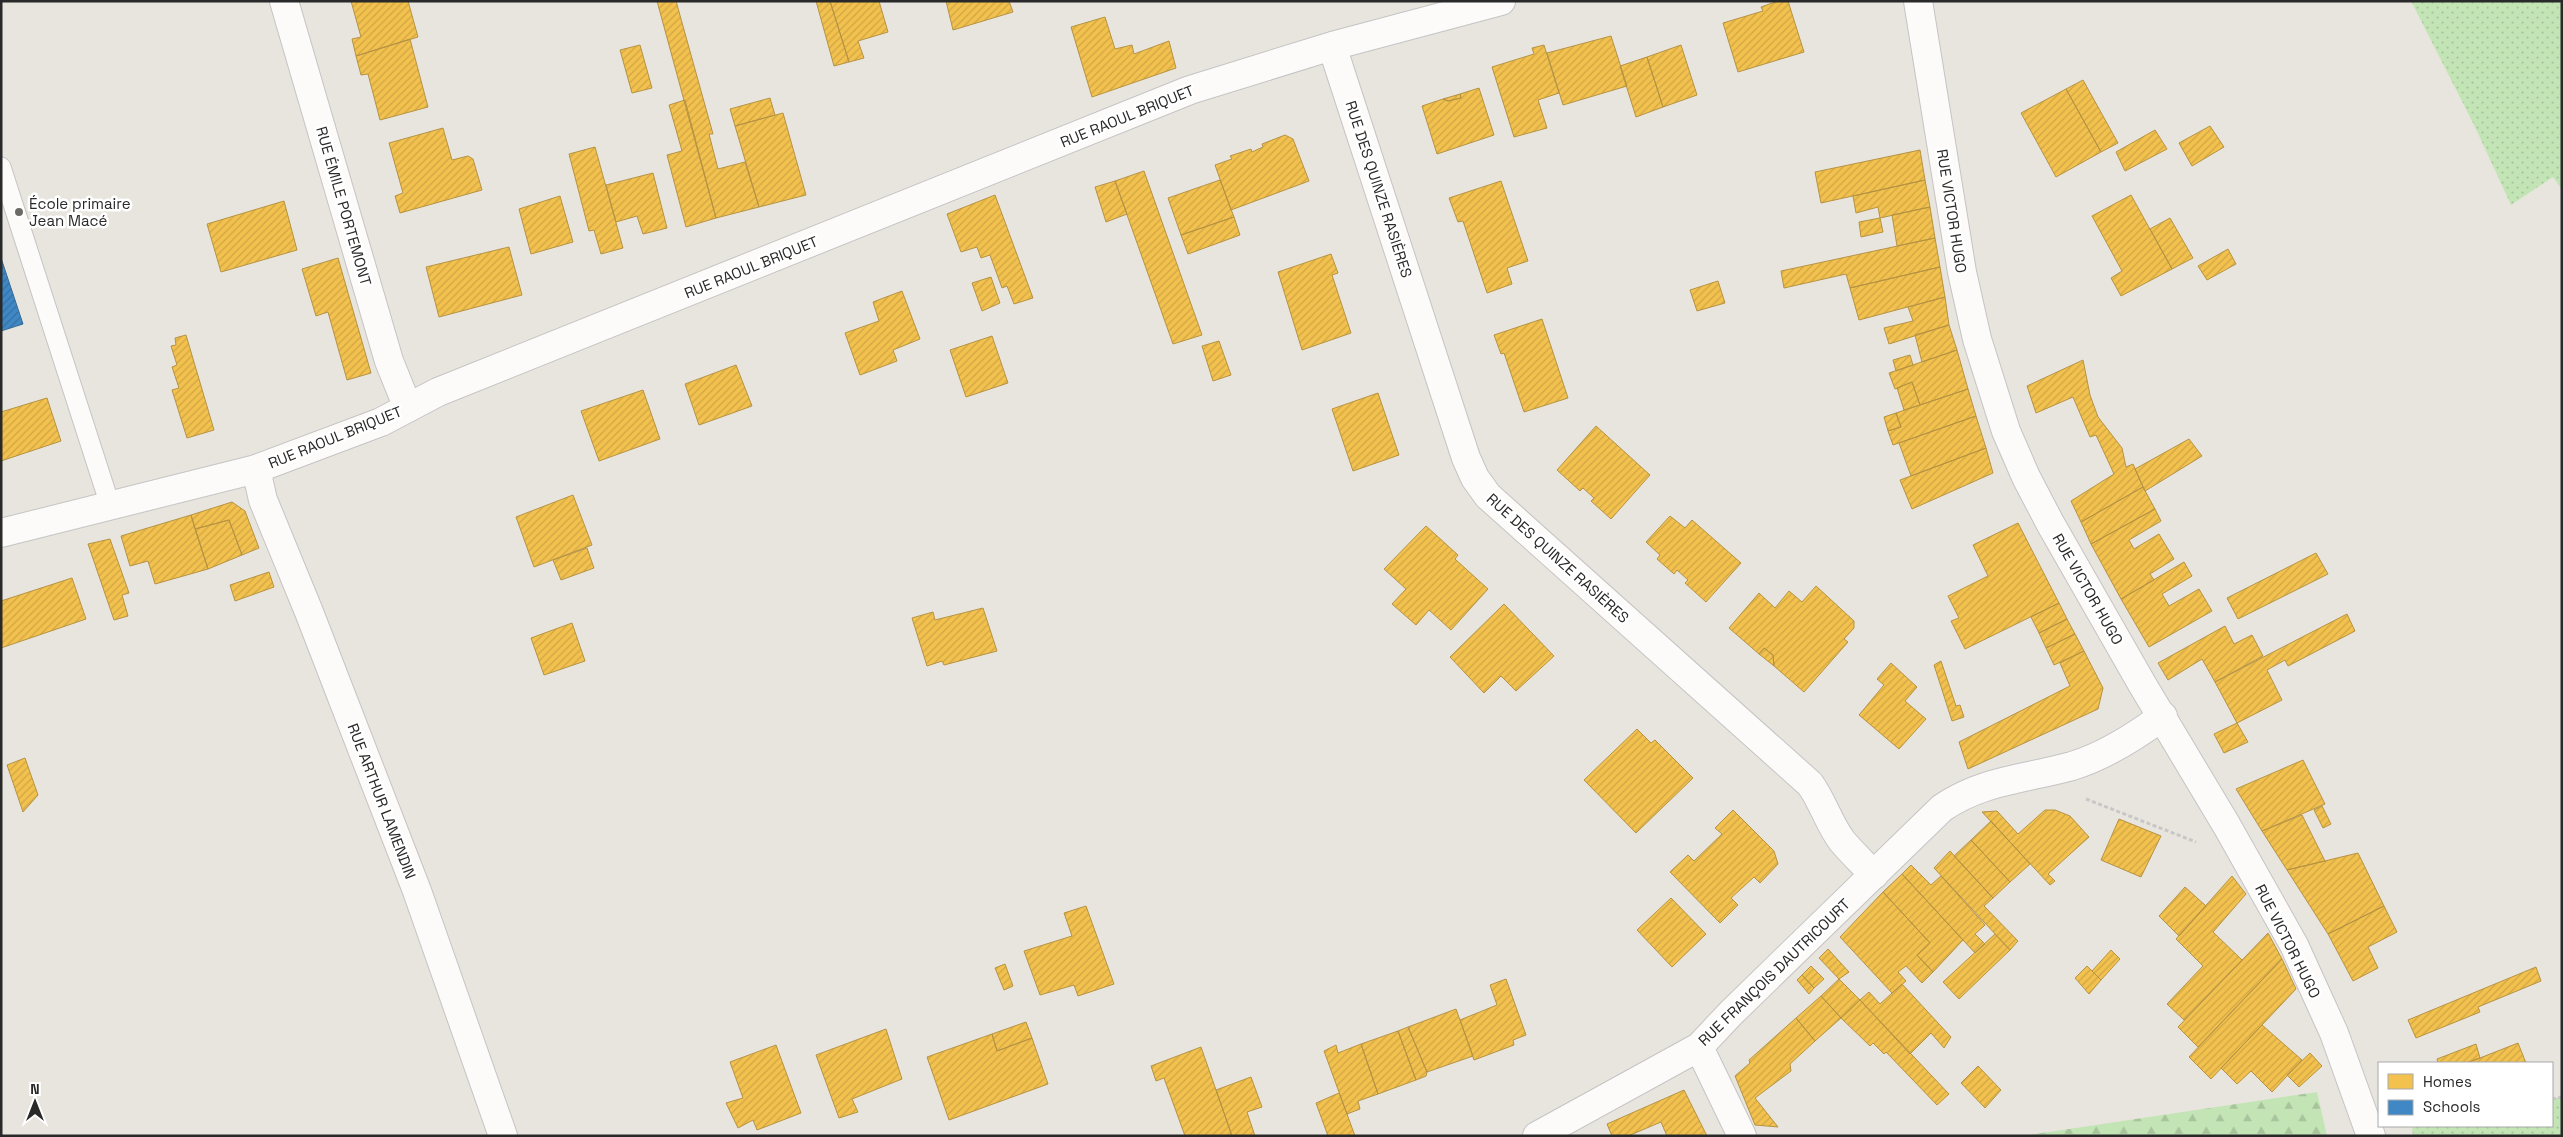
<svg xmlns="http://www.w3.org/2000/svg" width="2563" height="1137" viewBox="0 0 2563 1137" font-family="'Space Grotesk',sans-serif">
<defs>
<pattern id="forest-firs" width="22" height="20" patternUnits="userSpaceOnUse" patternTransform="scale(1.25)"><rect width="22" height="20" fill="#c3e5b5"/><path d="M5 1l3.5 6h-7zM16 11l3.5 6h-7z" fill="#a8c49c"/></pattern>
<pattern id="park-dots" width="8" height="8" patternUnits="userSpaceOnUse" patternTransform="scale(1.25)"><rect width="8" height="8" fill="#c3e5b5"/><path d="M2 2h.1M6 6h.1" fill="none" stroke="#a8c49c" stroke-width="1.8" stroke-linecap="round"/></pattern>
<pattern id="homes-hatch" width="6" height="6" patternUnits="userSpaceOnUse" patternTransform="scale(1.25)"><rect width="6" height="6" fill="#f2c14e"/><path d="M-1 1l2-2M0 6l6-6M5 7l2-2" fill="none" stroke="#d0a644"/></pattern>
<pattern id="schools-hatch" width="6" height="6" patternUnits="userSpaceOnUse" patternTransform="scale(1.25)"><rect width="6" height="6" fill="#3f88c5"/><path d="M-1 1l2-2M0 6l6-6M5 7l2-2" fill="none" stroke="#356fa0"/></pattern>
</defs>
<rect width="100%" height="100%" fill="#e8e5de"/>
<path fill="url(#forest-firs)" d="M 2317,1092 L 2327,1136 L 2022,1136 Z"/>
<path fill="url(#park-dots)" d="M 2411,1 L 2562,1 L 2562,190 L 2553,177 L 2511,205 L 2475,127 Z
M 2562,1097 L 2562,1136 L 2413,1136 L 2412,1126 L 2552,1126 L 2552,1099 Z"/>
<path fill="url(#homes-hatch)" stroke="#b69343" d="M 351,1 L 408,1 L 418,37 L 356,56 L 352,39 L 361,37 Z
M 657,1 L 676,1 L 713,134 L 709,134 L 718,169 L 745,162 L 759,207 L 716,218 Z
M 816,1 L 830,1 L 849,62 L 834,66 Z
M 830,1 L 879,1 L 888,32 L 858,41 L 864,58 L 849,62 Z
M 946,1 L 1009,1 L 1013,12 L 953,30 Z
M 1778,1 L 1788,1 L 1804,52 L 1738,72 L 1723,23 L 1763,11 L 1761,7 Z
M 1105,17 L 1115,49 L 1132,45 L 1134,54 L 1169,41 L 1176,68 L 1092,97 L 1071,27 Z
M 1611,36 L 1627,86 L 1563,105 L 1547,53 Z
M 410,39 L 428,107 L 380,120 L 368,74 L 361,75 L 356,56 Z
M 640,45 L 652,88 L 632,93 L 620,50 Z
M 1544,45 L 1559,93 L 1538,100 L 1547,128 L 1514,137 L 1492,67 L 1534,54 L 1532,48 Z
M 1681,45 L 1697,95 L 1663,107 L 1647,57 Z
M 1647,57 L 1663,107 L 1636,117 L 1620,66 Z
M 2083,80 L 2118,143 L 2101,152 L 2066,89 Z
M 1479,88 L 1494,135 L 1437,154 L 1422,106 L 1443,99 L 1448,101 L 1461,98 L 1460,94 Z
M 2066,89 L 2101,152 L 2056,177 L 2021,113 Z
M 1460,94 L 1461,98 L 1448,101 L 1443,99 Z
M 770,98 L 775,115 L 735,126 L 730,109 Z
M 685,100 L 716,218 L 686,227 L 667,155 L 682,151 L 669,105 Z
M 783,113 L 806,195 L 759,207 L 735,126 Z
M 2210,126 L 2224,147 L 2192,166 L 2179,143 Z
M 443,128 L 452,160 L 468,156 L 473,159 L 482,190 L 400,213 L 395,196 L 403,193 L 389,143 Z
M 2155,130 L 2167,149 L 2125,171 L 2116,152 Z
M 1285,135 L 1293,139 L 1309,181 L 1231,210 L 1215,165 L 1232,159 L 1230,156 L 1251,149 L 1252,152 L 1263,147 L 1262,144 Z
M 595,147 L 623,248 L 601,254 L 594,230 L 589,231 L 569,154 Z
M 1920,150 L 1925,180 L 1821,203 L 1815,172 Z
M 1144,171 L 1202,335 L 1173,344 L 1115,181 Z
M 653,173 L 667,228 L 643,234 L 637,216 L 616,222 L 606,185 Z
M 1220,180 L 1234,217 L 1181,235 L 1168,198 Z
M 1925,180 L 1930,207 L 1880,218 L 1878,207 L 1856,213 L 1853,196 Z
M 1115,181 L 1127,214 L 1106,222 L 1095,187 Z
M 1501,181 L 1528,261 L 1507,268 L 1512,284 L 1487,293 L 1463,221 L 1458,222 L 1449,198 Z
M 995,195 L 1033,298 L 1014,304 L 1007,286 L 1002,288 L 990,255 L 981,258 L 977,247 L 961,252 L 947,214 Z
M 2131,195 L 2172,269 L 2121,296 L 2111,278 L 2122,271 L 2092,216 Z
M 560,196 L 573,242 L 531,254 L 519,209 Z
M 284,201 L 297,250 L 221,272 L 207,224 Z
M 1930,207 L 1935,238 L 1897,246 L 1892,215 Z
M 1234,217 L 1240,235 L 1188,254 L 1181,235 Z
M 1880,218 L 1883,232 L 1861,237 L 1859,222 Z
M 2170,218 L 2193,258 L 2172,269 L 2150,229 Z
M 1935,238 L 1940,267 L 1850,288 L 1846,274 L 1784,288 L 1781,271 Z
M 509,247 L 522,295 L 439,317 L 426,267 Z
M 2228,249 L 2236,264 L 2207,280 L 2198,266 Z
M 1331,254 L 1338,273 L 1332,275 L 1351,333 L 1302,350 L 1278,272 Z
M 338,258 L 371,373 L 347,380 L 328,312 L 316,316 L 302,269 Z
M 1940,267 L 1945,297 L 1859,320 L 1850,288 Z
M 991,277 L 1000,303 L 982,311 L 972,283 Z
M 1718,281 L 1725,303 L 1697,311 L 1690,290 Z
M 902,291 L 920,339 L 893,350 L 897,361 L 860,375 L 845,333 L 879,321 L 873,302 Z
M 1945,297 L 1949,325 L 1889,344 L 1884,328 L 1913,321 L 1908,307 Z
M 1542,319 L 1568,398 L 1524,412 L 1504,353 L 1501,354 L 1494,335 Z
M 1949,325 L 1957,350 L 1922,362 L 1915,335 Z
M 186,335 L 214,430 L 187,438 L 172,390 L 179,388 L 172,367 L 177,365 L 171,346 L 176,345 L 175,338 Z
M 992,336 L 1008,383 L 966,397 L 950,350 Z
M 1219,341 L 1231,375 L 1213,381 L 1202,346 Z
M 1957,350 L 1968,389 L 1920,405 L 1912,382 L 1895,389 L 1889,373 Z
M 1910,355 L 1913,365 L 1896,371 L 1893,360 Z
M 2083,360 L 2090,395 L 2098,417 L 2122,448 L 2126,467 L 2133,464 L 2143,487 L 2081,522 L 2071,501 L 2114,474 L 2096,435 L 2090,437 L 2073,397 L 2036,413 L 2027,386 Z
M 736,365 L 752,406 L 699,425 L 685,384 Z
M 1912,382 L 1920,405 L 1904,410 L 1897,388 Z
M 1968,389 L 1976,416 L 1893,445 L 1888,431 L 1901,427 L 1896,413 Z
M 643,390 L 660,439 L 599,461 L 581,411 Z
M 1378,393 L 1399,455 L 1353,471 L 1332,409 Z
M 47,398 L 61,441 L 1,461 L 1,412 Z
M 1896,413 L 1901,427 L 1888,431 L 1884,417 Z
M 1976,416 L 1986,448 L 1911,476 L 1899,443 Z
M 1596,426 L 1650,475 L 1611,519 L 1591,501 L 1594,498 L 1583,488 L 1580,491 L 1557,470 Z
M 2189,439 L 2202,456 L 2145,491 L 2135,469 Z
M 1986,448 L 1993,473 L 1912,509 L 1900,480 Z
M 2143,487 L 2155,509 L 2091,544 L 2081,522 Z
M 573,495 L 592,545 L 534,567 L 516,517 Z
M 232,502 L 245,511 L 259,548 L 242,555 L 229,520 L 195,529 L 191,515 Z
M 2155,509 L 2161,521 L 2129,540 L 2134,549 L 2159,534 L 2174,559 L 2150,574 L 2154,580 L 2121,599 L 2091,544 Z
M 191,515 L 208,569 L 155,584 L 148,561 L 130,566 L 121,536 Z
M 1670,516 L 1685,528 L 1692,520 L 1741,563 L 1706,602 L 1685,583 L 1688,580 L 1677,570 L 1674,574 L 1657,559 L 1660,555 L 1646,542 Z
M 229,520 L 242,555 L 208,569 L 195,529 Z
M 2018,523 L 2059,603 L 1965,649 L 1951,621 L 1959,618 L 1948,596 L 1988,576 L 1973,545 Z
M 1426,526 L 1458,555 L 1455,559 L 1488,589 L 1451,630 L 1429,610 L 1416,625 L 1392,604 L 1406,589 L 1384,569 Z
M 110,539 L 129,593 L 122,595 L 128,616 L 114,620 L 88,544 Z
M 587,548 L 594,568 L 561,580 L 553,560 Z
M 2316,553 L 2328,574 L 2238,619 L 2227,598 Z
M 2184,562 L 2192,576 L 2162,594 L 2169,606 L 2199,589 L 2212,611 L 2149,647 L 2121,599 Z
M 269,572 L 274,587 L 235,601 L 230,585 Z
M 72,578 L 86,619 L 1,648 L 1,601 Z
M 1816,586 L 1854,621 L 1854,628 L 1844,639 L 1848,642 L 1804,692 L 1774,666 L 1773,655 L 1764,648 L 1759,654 L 1729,628 L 1759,593 L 1775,608 L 1789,591 L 1802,602 Z
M 2059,603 L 2067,619 L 2039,633 L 2031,617 Z
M 1504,604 L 1554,656 L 1516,691 L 1501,676 L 1484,693 L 1450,657 Z
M 983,608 L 997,651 L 944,665 L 942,661 L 927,666 L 912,618 L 933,612 L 935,620 Z
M 2347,614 L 2355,631 L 2288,666 L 2285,660 L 2267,670 L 2282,700 L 2237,723 L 2215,682 Z
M 2067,619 L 2075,634 L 2046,648 L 2039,633 Z
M 572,623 L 585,661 L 544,675 L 531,638 Z
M 2225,626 L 2234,644 L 2252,635 L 2263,656 L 2215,682 L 2202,659 L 2168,680 L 2158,663 Z
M 2075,634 L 2084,651 L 2054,665 L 2046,648 Z
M 1764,648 L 1773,655 L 1774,666 L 1759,654 Z
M 2084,651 L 2103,688 L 2098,709 L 1968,769 L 1959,742 L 2070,686 L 2060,663 Z
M 1941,661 L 1956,706 L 1960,705 L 1964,717 L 1952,721 L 1934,665 Z
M 1891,663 L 1917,687 L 1905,701 L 1926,719 L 1899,749 L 1859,715 L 1884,685 L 1877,679 Z
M 2237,723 L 2248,742 L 2224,753 L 2214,734 Z
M 1637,729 L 1651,743 L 1655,740 L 1693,778 L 1636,833 L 1584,780 Z
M 25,758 L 38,795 L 23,812 L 7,765 Z
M 2303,760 L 2325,804 L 2262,831 L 2236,789 Z
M 2322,806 L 2331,824 L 2323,828 L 2314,810 Z
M 1733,810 L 1774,851 L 1778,864 L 1760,883 L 1754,877 L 1731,898 L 1738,905 L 1720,923 L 1670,872 L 1688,855 L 1694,861 L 1722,834 L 1715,828 Z
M 2045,810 L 2055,810 L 2070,816 L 2089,837 L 2048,874 L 2055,881 L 2050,885 L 1982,812 L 1997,811 L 2018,834 Z
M 2302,815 L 2325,861 L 2287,870 L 2262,831 Z
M 2119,819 L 2161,836 L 2141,877 L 2101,860 Z
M 1991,821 L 2030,864 L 2010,882 L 1971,840 Z
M 1971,840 L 2010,882 L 1993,898 L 1954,856 Z
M 1950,851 L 1993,898 L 1984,906 L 2018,941 L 2010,950 L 1934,868 Z
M 2358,853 L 2384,906 L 2328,934 L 2287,870 Z
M 1911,865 L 1931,885 L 1941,876 L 1985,925 L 1975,934 L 1985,944 L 1975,953 L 1902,874 Z
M 1902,874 L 1963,940 L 1933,972 L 1917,955 L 1930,943 L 1883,892 Z
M 2232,876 L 2246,894 L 2213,932 L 2242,960 L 2184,1020 L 2167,1004 L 2203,966 L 2176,939 Z
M 2185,887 L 2206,906 L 2179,936 L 2159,916 Z
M 1883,892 L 1930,943 L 1917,955 L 1933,972 L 1922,983 L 1906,966 L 1898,972 L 1906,981 L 1892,993 L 1840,937 Z
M 1671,898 L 1706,934 L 1672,967 L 1637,930 Z
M 1086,906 L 1114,984 L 1078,996 L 1074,985 L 1040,995 L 1024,951 L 1072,936 L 1064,913 Z
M 2384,906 L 2397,932 L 2368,947 L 2378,968 L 2353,981 L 2328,934 Z
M 2268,933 L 2282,959 L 2198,1047 L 2178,1027 Z
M 1995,934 L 2010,950 L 1959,999 L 1943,982 Z
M 1828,949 L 1849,972 L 1839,979 L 1819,958 Z
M 2111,950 L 2120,959 L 2101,980 L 2092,971 Z
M 2282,959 L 2296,989 L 2211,1079 L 2189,1057 Z
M 1005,964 L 1013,986 L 1004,990 L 995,968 Z
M 1811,966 L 1824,979 L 1814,988 L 1802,975 Z
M 2087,966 L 2101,980 L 2089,994 L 2075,978 Z
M 2536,967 L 2541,981 L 2478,1007 L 2480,1012 L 2416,1038 L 2408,1020 Z
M 1802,975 L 1814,988 L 1809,994 L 1797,980 Z
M 1506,979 L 1526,1035 L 1513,1040 L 1514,1045 L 1474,1060 L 1460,1020 L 1497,1005 L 1490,985 Z
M 1839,979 L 1860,1000 L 1841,1018 L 1821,996 Z
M 1902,984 L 1951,1037 L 1944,1048 L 1931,1033 L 1910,1054 L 1860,1000 L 1869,992 L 1880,1004 Z
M 1821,996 L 1841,1018 L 1815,1041 L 1796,1018 Z
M 1860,1000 L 1949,1094 L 1937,1105 L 1886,1052 L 1884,1054 L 1873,1043 L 1870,1046 L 1841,1018 Z
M 1456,1009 L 1473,1056 L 1427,1072 L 1408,1027 Z
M 1796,1018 L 1815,1041 L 1790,1064 L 1791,1071 L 1755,1098 L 1778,1127 L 1755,1125 L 1735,1076 L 1750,1063 L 1749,1060 Z
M 1026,1022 L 1032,1038 L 997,1051 L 992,1034 Z
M 2262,1025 L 2302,1060 L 2272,1092 L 2251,1071 L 2237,1084 L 2221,1068 Z
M 1408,1027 L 1427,1072 L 1426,1076 L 1416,1080 L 1398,1031 Z
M 886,1029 L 902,1079 L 852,1099 L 858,1112 L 839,1118 L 816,1055 Z
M 1398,1031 L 1416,1080 L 1378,1094 L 1361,1044 Z
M 992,1034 L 997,1051 L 1032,1038 L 1048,1084 L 949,1120 L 927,1057 Z
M 2518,1043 L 2526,1063 L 2466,1063 L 2480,1058 Z
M 1361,1044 L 1378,1094 L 1358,1101 L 1360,1109 L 1347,1114 L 1324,1051 L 1336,1045 L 1338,1053 Z
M 2476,1044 L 2480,1058 L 2466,1063 L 2438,1063 L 2437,1059 Z
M 776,1045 L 801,1113 L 757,1130 L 753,1120 L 738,1128 L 726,1103 L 743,1098 L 730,1062 Z
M 1201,1047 L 1216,1090 L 1232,1136 L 1185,1136 L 1164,1078 L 1156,1081 L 1151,1066 Z
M 2310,1053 L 2322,1066 L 2299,1087 L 2287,1075 Z
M 1978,1066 L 2001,1090 L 1985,1108 L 1961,1083 Z
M 1251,1077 L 1262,1107 L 1247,1112 L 1255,1136 L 1232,1136 L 1216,1090 Z
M 1684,1090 L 1707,1136 L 1667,1136 L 1661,1122 L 1628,1136 L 1612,1136 L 1607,1124 Z
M 1339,1093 L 1347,1114 L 1355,1136 L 1328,1136 L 1316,1103 Z"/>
<path fill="url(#schools-hatch)" stroke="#386c96" d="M 1,258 L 23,324 L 1,331 Z"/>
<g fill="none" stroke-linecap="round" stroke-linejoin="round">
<g stroke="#c5c4c4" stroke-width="21">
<path id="service" d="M 1,167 L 110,505"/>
</g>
<g stroke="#c5c4c4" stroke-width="30">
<path id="minor" d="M 284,1 L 389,361 L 408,408
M 1332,46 L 1466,458 L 1475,478 L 1488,496 L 1810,784 C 1823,802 1829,824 1842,841 C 1852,853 1864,864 1874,875
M 256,469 L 263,500 L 309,612 L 417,891 L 503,1136
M 1,533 L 256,469 L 381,422 L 438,392 L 1190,90 L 1332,46 L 1501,1
M 1699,1047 L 1742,1136
M 1537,1136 L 1699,1047 L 1731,1013 L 1942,808 C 1983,780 2025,779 2072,766 C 2105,756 2136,736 2163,716"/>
</g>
<g stroke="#c5c4c4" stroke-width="30">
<path id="tertiary" d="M 1918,1 L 1962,272 L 1977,339 L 2006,431 L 2026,477 L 2050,523 L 2142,684 L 2227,826 L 2294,945 L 2334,1033 L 2371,1136"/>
</g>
<path stroke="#c8c7c6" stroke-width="3" stroke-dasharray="4 2.5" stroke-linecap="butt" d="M 2086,799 L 2196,842
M 2552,1099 L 2562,1097"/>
<use href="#service" stroke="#fcfbfa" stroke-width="19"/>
<use href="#minor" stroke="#fcfbfa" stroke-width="28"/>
<use href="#tertiary" stroke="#fcfbfa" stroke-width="28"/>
</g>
<circle fill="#6c6b68" stroke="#fff" stroke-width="2" cx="19" cy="212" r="5"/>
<g text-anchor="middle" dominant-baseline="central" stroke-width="5" stroke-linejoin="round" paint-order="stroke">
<g font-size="15" fill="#292929" stroke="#fff">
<text transform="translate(1127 116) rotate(-22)">RUE RAOUL BRIQUET</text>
<text transform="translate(1379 189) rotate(72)">RUE DES QUINZE RASIÈRES</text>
<text transform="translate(344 206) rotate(74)">RUE ÉMILE PORTEMONT</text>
<text transform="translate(1952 211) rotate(81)">RUE VICTOR HUGO</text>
<text transform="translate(751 267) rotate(-22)">RUE RAOUL BRIQUET</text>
<text transform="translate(335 437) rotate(-22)">RUE RAOUL BRIQUET</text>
<text transform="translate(1558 558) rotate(42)">RUE DES QUINZE RASIÈRES</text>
<text transform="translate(2088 589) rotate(60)">RUE VICTOR HUGO</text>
<text transform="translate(382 801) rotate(69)">RUE ARTHUR LAMENDIN</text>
<text transform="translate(2288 941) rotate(63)">RUE VICTOR HUGO</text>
<text transform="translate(1774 972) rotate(-44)">RUE FRANÇOIS DAUTRICOURT</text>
</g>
<g font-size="15" fill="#292929" stroke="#fff" text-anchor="start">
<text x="29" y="203">École primaire<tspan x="29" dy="17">Jean Macé</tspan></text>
</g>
</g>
<rect width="2563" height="1137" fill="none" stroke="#292929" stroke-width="5"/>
<rect x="2378" y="1062" width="175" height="65" fill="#ffffff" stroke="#a9a9a9"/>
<rect x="2388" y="1074" width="25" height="15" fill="#f2c14e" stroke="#a9a9a9"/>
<text x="2423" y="1087" font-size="15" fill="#292929">Homes</text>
<rect x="2388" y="1100" width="25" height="15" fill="#3f88c5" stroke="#a9a9a9"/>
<text x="2423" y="1112" font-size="15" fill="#292929">Schools</text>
<g transform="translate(35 1102)" stroke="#ffffff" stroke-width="4" paint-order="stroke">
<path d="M0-4L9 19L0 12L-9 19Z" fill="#292929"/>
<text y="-8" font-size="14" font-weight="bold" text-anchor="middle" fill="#292929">N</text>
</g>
</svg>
